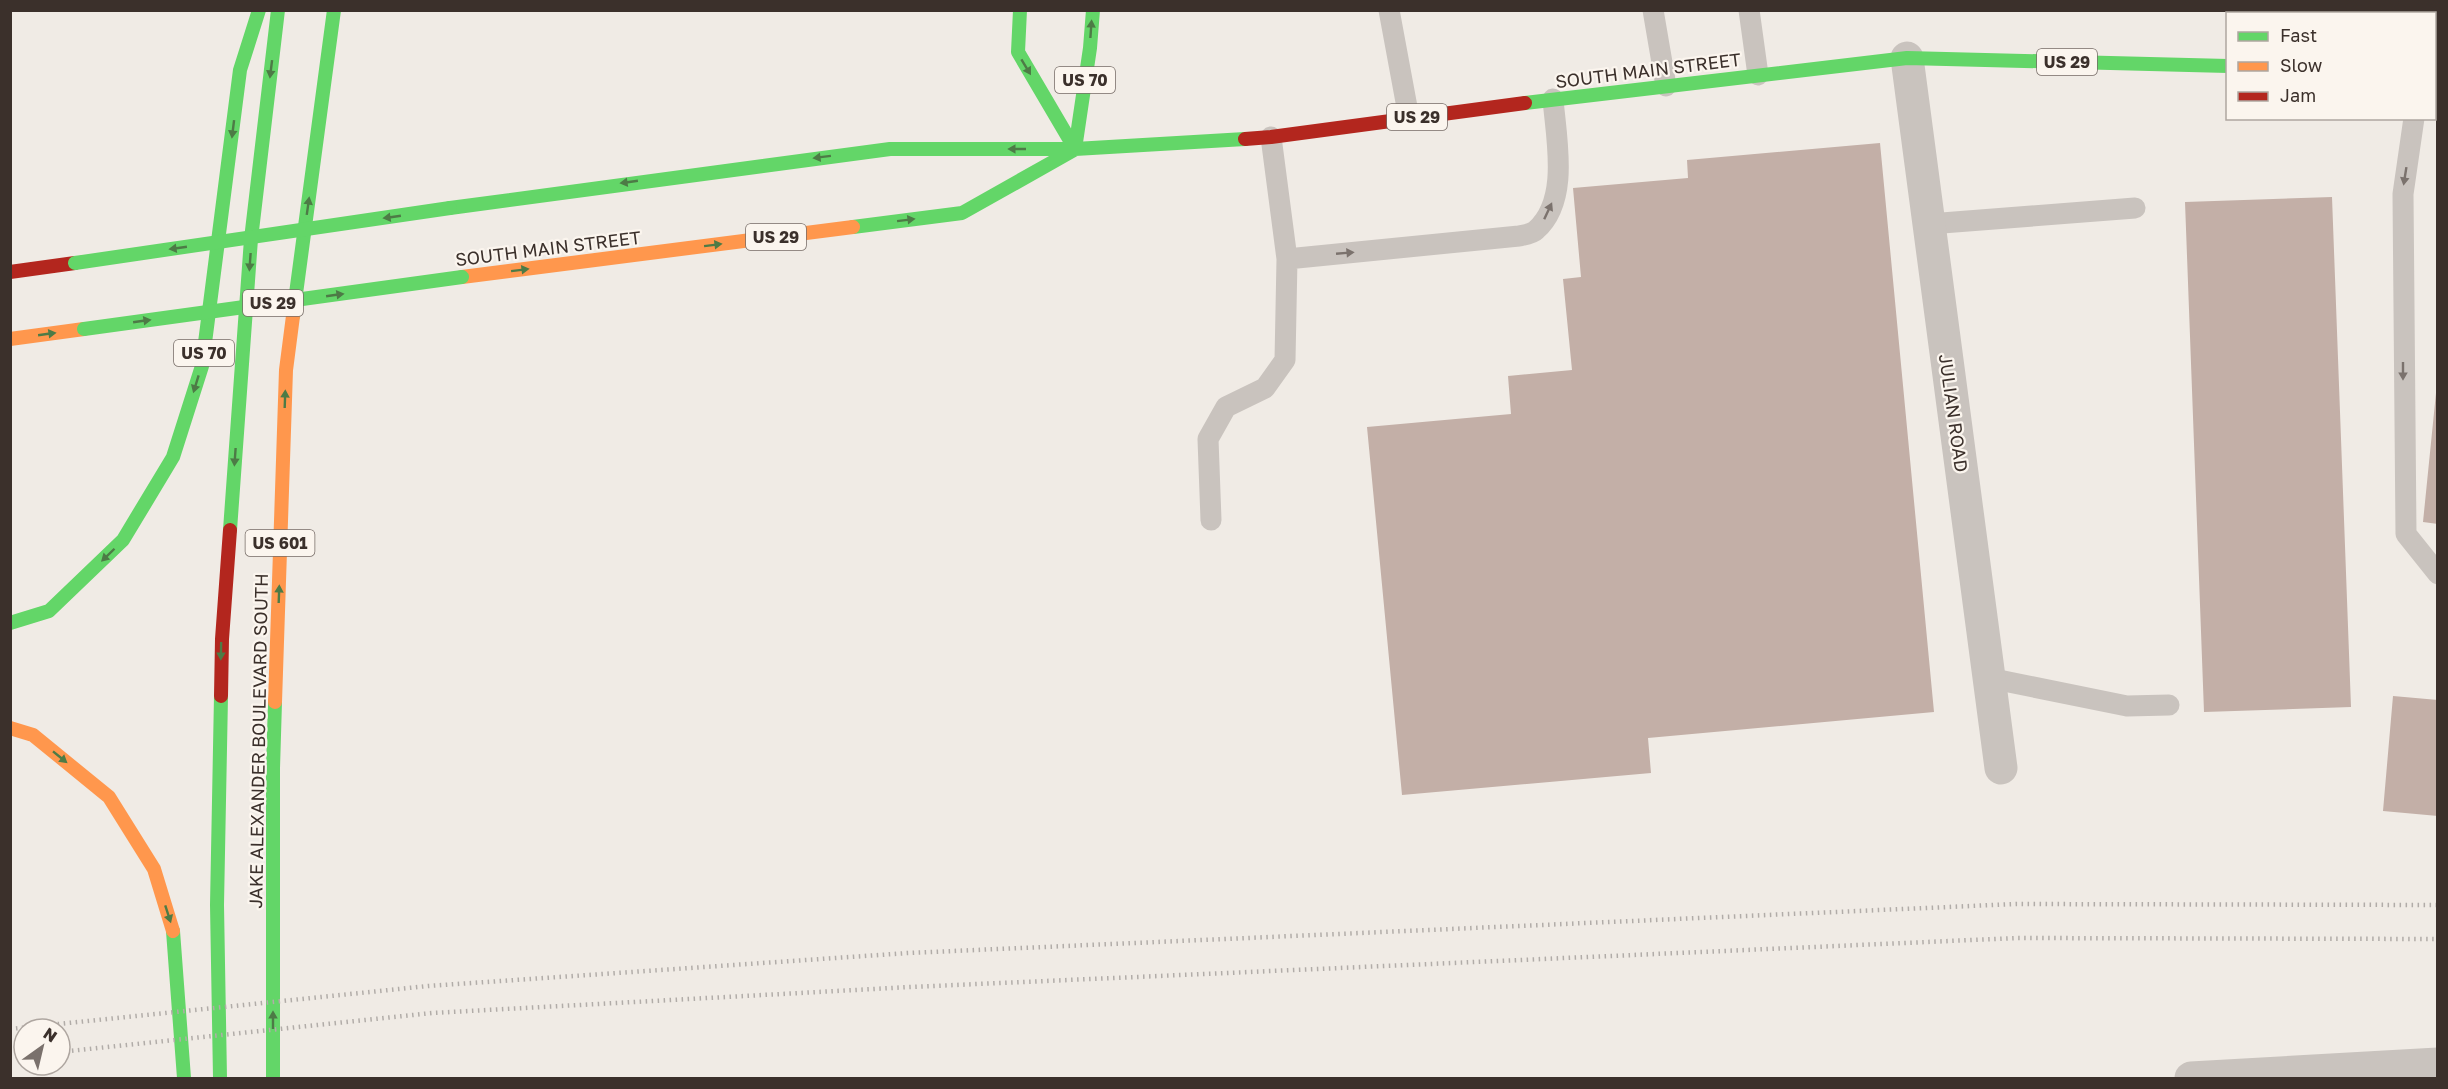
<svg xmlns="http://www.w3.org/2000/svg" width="2448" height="1089" viewBox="0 0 2448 1089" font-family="'Golos Text',sans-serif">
<rect width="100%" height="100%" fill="#f0ebe5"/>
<path fill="#c3afa7" d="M 1880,143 L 1934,712 L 1648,738 L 1651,773 L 1402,795 L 1367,427 L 1511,414 L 1508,376 L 1572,370 L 1563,279 L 1581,277 L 1573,188 L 1688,178 L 1687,160 Z
M 2332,197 L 2351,707 L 2204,712 L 2185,202 Z
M 2436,393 L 2438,393 L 2438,524 L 2423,522 Z
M 2393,696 L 2438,700 L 2438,816 L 2383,811 Z"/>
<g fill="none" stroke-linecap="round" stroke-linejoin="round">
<path stroke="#c9c3be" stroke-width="21" d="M 1389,10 L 1409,118
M 1653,10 L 1666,86
M 1749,10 L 1758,75
M 2289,10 L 2290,14
M 2414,118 L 2403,194 L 2406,534 L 2438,574
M 1929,224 L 2135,208
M 1287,259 L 1519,236 C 1524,235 1532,234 1536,230 C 1570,200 1556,138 1553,99
M 1211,520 L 1208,439 L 1226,407 L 1265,388 L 1285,360 L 1287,259 L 1271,137
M 1989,678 L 2127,706 L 2169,705"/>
<path stroke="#c9c3be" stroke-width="33" d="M 1907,58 L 2001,768
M 2191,1078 L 2438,1064"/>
<path stroke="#63d668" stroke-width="14" d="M 1020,10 L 1018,52 L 1075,149
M 1525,103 L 1907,58 L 2228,66
M 1075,149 L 1090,48 L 1093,10
M 450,208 L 890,149 L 1075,149 L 1245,139
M 853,227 L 962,213 L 1074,150
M 293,316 L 334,10
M 230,530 L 251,239 L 278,10
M 10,623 L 49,611 L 123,540 L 173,457 L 202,366 L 240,70 L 259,10
M 173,931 L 184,1078
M 220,1078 L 217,905 L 221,696
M 273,1078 L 273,768 L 275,702"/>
<path stroke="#ff974d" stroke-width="14" d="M 462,277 L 853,227
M 10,339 L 84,329
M 275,702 L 286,370 L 293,316
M 10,728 L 33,735 L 109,797 L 154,869 L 173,931"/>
<path stroke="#b3261e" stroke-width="14" d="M 2434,70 L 2438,70
M 1245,139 L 1271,137 L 1525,103
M 10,272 L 75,263
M 221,696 L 222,639 L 230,530"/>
<path stroke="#b1aca8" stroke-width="4.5" stroke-dasharray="1.5 4.5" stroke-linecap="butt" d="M 10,1029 L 428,986 L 908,953 L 2016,904 L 2438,905
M 60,1052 L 432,1013 L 910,987 L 2017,938 L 2438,939
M 10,1057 L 24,1056"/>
<path stroke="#63d668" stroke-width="14" d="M 75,263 L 450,208
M 84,329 L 462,277"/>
</g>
<defs><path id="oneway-solid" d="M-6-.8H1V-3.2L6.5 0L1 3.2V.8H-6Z" transform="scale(1.5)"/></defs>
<g fill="#4d7b46">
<use href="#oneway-solid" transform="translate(1091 29) rotate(-86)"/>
<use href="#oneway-solid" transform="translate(1026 67) rotate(59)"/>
<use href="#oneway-solid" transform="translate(271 69) rotate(97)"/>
<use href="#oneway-solid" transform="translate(233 129) rotate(97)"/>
<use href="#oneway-solid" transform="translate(1017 149) rotate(-180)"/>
<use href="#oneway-solid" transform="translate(822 157) rotate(173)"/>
<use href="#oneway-solid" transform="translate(629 182) rotate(172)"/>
<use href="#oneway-solid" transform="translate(308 206) rotate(-82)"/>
<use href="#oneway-solid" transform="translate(392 217) rotate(172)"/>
<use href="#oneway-solid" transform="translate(906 220) rotate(-7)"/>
<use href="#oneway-solid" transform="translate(713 245) rotate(-7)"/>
<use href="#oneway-solid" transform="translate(178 248) rotate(172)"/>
<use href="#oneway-solid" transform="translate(250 262) rotate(94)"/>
<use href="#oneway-solid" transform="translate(520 270) rotate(-7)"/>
<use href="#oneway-solid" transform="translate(335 295) rotate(-8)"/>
<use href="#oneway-solid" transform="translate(142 321) rotate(-8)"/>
<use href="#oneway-solid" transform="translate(47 334) rotate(-8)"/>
<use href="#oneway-solid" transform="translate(196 384) rotate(107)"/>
<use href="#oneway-solid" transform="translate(285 399) rotate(-88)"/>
<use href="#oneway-solid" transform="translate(235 457) rotate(94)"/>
<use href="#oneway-solid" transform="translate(108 555) rotate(136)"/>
<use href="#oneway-solid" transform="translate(279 594) rotate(-88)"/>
<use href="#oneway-solid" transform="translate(221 651) rotate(91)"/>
<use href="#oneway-solid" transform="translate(60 757) rotate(39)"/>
<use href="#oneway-solid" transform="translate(168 914) rotate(72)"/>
<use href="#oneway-solid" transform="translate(273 1020) rotate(-90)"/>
</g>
<g fill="#7b726d">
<use href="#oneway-solid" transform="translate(2405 176) rotate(99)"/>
<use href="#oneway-solid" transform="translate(1548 211) rotate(-65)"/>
<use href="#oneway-solid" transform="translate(1345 253) rotate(-5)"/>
<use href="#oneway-solid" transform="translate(2403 371) rotate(90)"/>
</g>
<g text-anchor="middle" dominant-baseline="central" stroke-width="4.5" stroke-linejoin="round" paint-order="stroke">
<g fill="#fbf5ee" stroke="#756b66" stroke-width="1.5">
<rect x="2037" y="49" width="60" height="26" rx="4.5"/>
<rect x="1055" y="67" width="60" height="26" rx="4.5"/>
<rect x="1387" y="104" width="60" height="26" rx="4.5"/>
<rect x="746" y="224" width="60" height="26" rx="4.5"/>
<rect x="243" y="290" width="60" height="26" rx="4.5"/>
<rect x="174" y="340" width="60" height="26" rx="4.5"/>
<rect x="245.5" y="530" width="69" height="26" rx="4.5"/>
</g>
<g font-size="16" font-weight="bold" fill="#3b302b">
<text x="2067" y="62">US 29</text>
<text x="1085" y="80">US 70</text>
<text x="1417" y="117">US 29</text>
<text x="776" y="237">US 29</text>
<text x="273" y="303">US 29</text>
<text x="204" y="353">US 70</text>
<text x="280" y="543">US 601</text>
</g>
<g font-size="18" fill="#3b302b" stroke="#fbf5ee">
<text transform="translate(1648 70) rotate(-7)">SOUTH MAIN STREET</text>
<text transform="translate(548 248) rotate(-7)">SOUTH MAIN STREET</text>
<text transform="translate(1954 413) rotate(82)">JULIAN ROAD</text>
<text transform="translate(258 741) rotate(-89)">JAKE ALEXANDER BOULEVARD SOUTH</text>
</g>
</g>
<rect width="2448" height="1089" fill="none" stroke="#3b302b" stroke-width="24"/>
<rect x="2226" y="12" width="210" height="108" fill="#fbf5ee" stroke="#aea6a0" stroke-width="1.5"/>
<rect x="2238" y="32" width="30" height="9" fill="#63d668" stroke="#aea6a0" stroke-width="1.5"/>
<text x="2280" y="42" font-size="18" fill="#3b302b">Fast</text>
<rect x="2238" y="62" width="30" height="9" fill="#ff974d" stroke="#aea6a0" stroke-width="1.5"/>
<text x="2280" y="72" font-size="18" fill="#3b302b">Slow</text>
<rect x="2238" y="92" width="30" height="9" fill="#b3261e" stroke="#aea6a0" stroke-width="1.5"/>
<text x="2280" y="102" font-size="18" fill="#3b302b">Jam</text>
<g transform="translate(42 1047) rotate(34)"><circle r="28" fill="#fbf5ee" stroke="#aea6a0" stroke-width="1.5"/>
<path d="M0-4.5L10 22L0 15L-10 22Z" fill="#7a716c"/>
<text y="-9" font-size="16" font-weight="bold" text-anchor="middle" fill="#3b302b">N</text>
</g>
</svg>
